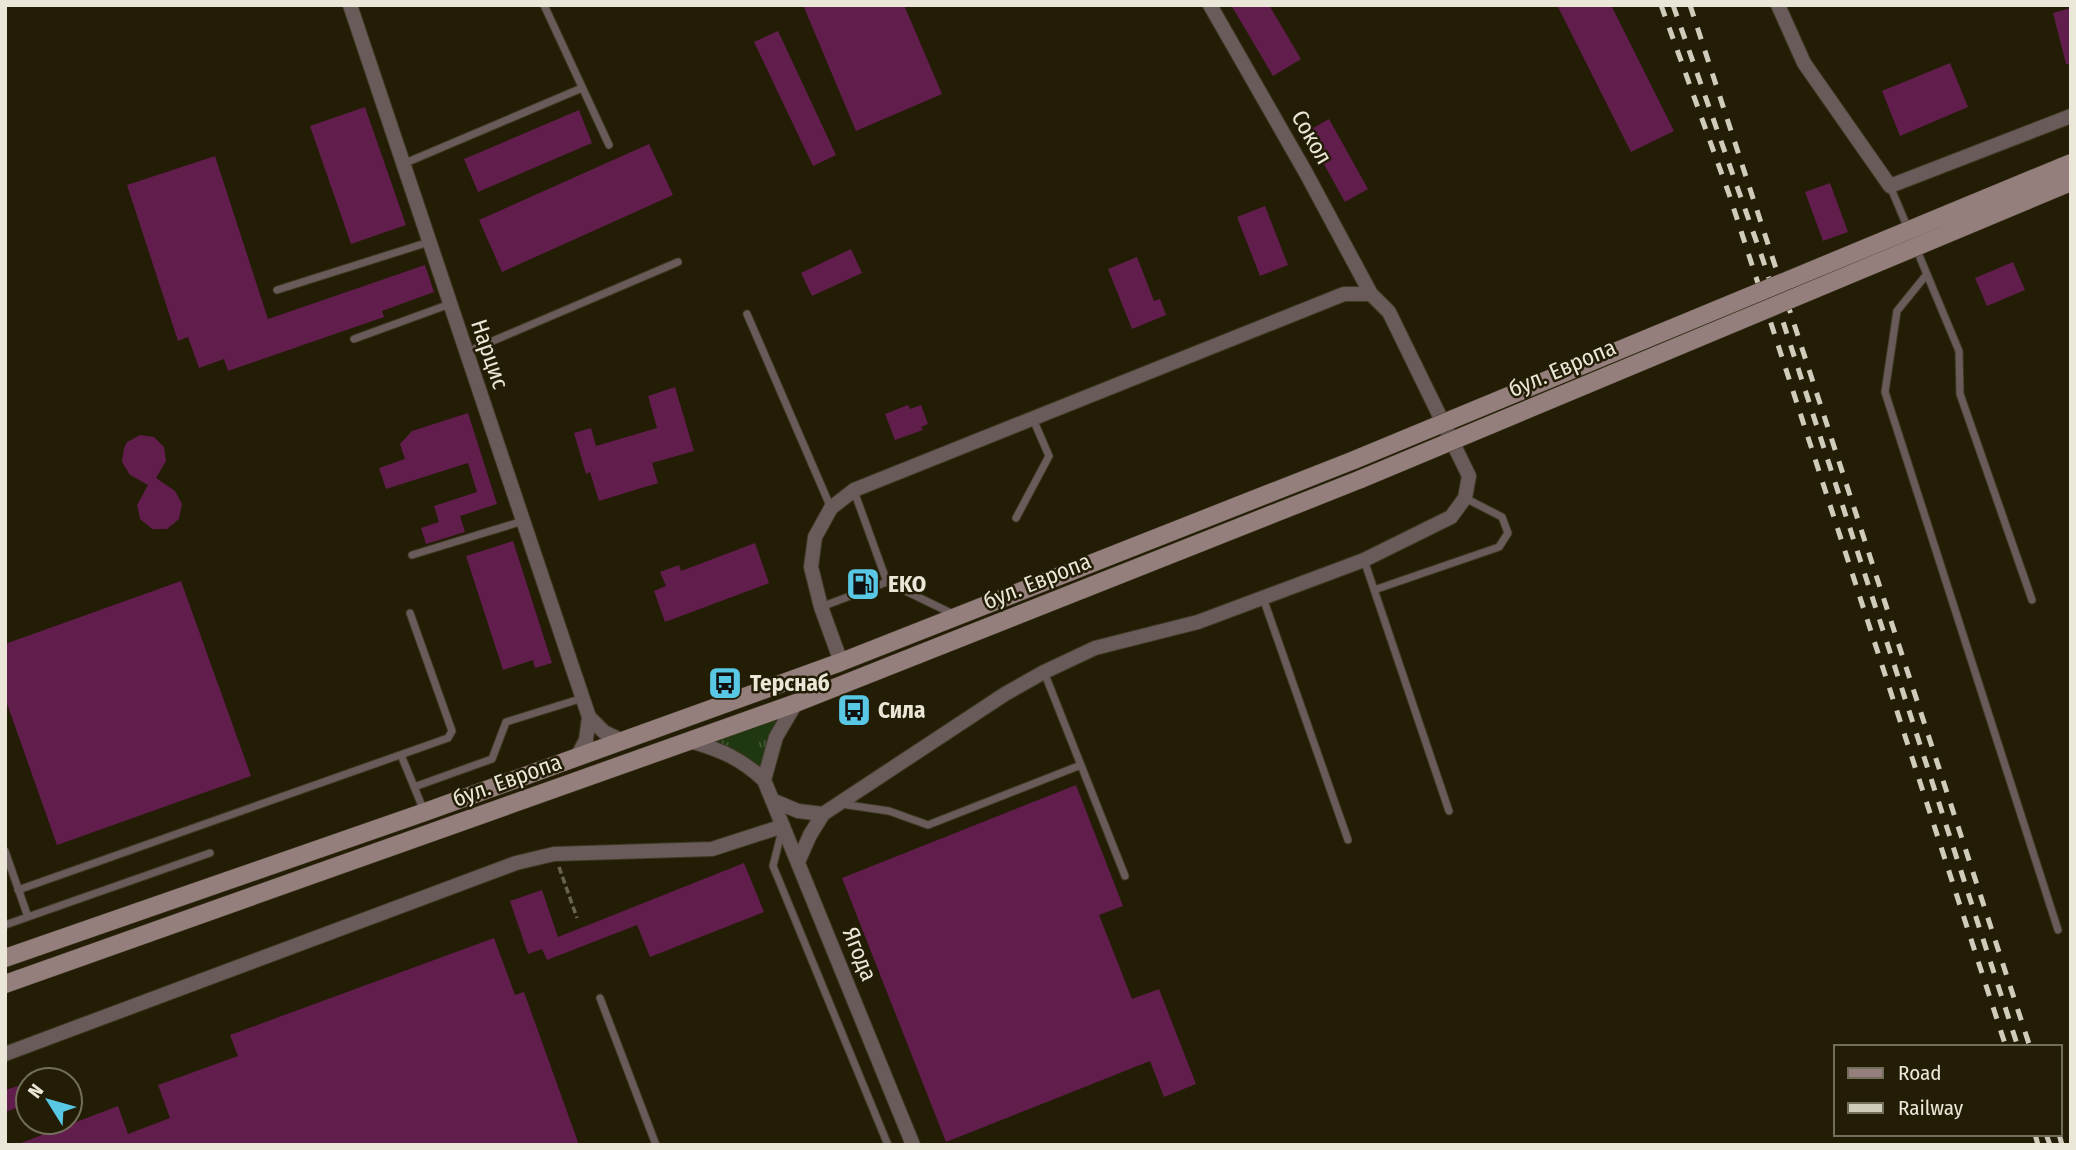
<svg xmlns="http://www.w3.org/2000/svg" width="2076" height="1150" viewBox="0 0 2076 1150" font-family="'Fira Sans Condensed',sans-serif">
<defs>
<pattern id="grass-tufts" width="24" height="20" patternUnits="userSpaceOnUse" patternTransform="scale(1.75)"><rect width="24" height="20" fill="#203811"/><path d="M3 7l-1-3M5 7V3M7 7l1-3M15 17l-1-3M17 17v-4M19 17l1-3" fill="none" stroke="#415533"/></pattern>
</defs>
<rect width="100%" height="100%" fill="#231d06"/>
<path fill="url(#grass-tufts)" d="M 796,703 L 764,780 L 690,741 Z"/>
<path fill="#611d4c" d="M 803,5 L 904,5 L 942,94 L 856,131 Z
M 1231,5 L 1269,5 L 1301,59 L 1273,76 Z
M 1557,5 L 1611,5 L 1674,131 L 1631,152 Z
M 2071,8 L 2071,64 L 2066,64 L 2053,13 Z
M 778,31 L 836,155 L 813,166 L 754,42 Z
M 1950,63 L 1968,107 L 1900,136 L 1882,91 Z
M 365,107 L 406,225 L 351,244 L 310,126 Z
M 579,110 L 592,143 L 478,192 L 464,159 Z
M 1329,119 L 1368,189 L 1345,202 L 1306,132 Z
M 649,144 L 673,195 L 502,272 L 479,220 Z
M 215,156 L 268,319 L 425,265 L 434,292 L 382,311 L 384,317 L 228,371 L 224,359 L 199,368 L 188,337 L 178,341 L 127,185 Z
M 1830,183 L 1848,232 L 1823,241 L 1805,192 Z
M 1265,206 L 1288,265 L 1260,276 L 1237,217 Z
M 851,249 L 862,273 L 812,296 L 801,273 Z
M 1137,257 L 1154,301 L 1160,299 L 1166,315 L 1132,329 L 1108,269 Z
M 2013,262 L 2025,290 L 1987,306 L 1975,278 Z
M 675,387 L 694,451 L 652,463 L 658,483 L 599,501 L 590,472 L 586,474 L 574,433 L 591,428 L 596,446 L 657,428 L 648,396 Z
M 908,405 L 910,409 L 921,405 L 928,424 L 921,427 L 923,430 L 895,440 L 885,414 Z
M 468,413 L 497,504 L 460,516 L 465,532 L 426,544 L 421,528 L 439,522 L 434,506 L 477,492 L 468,463 L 386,489 L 379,468 L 405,459 L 400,444 L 412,431 Z
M 140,435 L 154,437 L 164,447 L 166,461 L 156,478 L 175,491 L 182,504 L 179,519 L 167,529 L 152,529 L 140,519 L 137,505 L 148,485 L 130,475 L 122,462 L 124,448 L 127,442 Z
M 513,541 L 552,663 L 535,668 L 533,660 L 503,670 L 466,556 Z
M 755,543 L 769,583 L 665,622 L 654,591 L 666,586 L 660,572 L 679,565 L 681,571 Z
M 181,581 L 251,776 L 57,845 L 5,698 L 5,644 Z
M 1076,785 L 1123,906 L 1099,915 L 1132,999 L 1159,989 L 1196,1084 L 1164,1097 L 1150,1061 L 946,1142 L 842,878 Z
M 744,863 L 764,912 L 650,957 L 637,925 L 547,960 L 542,949 L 528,954 L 510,901 L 542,890 L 558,937 Z
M 494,938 L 515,995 L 524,992 L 579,1145 L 16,1145 L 118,1106 L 128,1134 L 170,1118 L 158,1085 L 238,1056 L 230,1035 Z
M 18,1086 L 25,1105 L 5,1112 L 5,1090 Z"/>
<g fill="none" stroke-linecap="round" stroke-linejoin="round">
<g stroke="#3f3923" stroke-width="9">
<path id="lane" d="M 544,5 L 609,145
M 403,164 L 582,88
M 1890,186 L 1909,231
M 1916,248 L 1959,351 L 1960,394 L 2032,600
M 1927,274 L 1897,311 L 1885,392 L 2058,930
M 277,290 L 429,242
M 747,314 L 831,508
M 354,339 L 450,304
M 467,352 L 678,262
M 854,491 L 887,582
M 1016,518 L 1049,456 L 1033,419
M 412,555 L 523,521
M 1364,560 L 1449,811
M 1374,590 L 1499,547 L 1508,533 L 1502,517 L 1465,498
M 1263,598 L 1348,840
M 821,607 L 887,582 L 953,614
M 1044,672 L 1125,876
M 401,755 L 424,811
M 414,787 L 492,759 L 506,722 L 583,698
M 841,804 L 889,811 L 928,825 L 1081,765
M 782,830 L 773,866 L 888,1145
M 5,851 L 28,917
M 18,890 L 448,738 L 452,731 L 410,613
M 5,925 L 210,853
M 600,998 L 656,1145"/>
</g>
<g stroke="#3f3923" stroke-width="16">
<path id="street" d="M 350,5 L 589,717 L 586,740 L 578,755
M 1778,5 L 1804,63 L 1890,186 L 2071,116
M 841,662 L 821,607 L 811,567 L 815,537 L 831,508 L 854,490 L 1344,294 L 1371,294
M 589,717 L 604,732 L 621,740
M 690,741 C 721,750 740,758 764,780 L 913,1145
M 764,780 L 776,737 L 796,703
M 772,800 L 798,811 L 823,814
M 798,862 L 810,835 L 823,814 L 1005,694 L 1044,672 L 1095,648 L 1198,622 L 1364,560 L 1451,517 L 1465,498 L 1469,476 L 1389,312 L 1371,294 L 1306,173 L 1210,5
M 5,1054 L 516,863 L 554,854 L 712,849 L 783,826"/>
</g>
<g stroke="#3f3923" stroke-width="19">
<path id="secondary" d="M 5,958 L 425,812 L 841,662 L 1354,460
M 5,984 L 796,703 L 1361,479"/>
</g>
<path stroke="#68634f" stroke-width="3.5" stroke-dasharray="7 3.5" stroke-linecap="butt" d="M 559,867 L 577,918"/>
<use href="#lane" stroke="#695b5a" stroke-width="7"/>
<use href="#street" stroke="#695b5a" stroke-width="14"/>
<use href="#secondary" stroke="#947f7c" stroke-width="18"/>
<path stroke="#d0ccbc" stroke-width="5" stroke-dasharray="12 12" stroke-linecap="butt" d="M 1661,5 L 1729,194 L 2006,1047
M 1673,5 L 1763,260 L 2018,1047
M 1690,5 L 2030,1047
M 2035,1134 L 2038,1145
M 2046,1134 L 2050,1145
M 2059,1134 L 2062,1145"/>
<g stroke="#3f3923" stroke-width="19" stroke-linecap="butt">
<path id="secondary-bridge" d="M 1354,460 L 2071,163
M 1361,479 L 2071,182"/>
</g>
<use href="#secondary-bridge" stroke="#947f7c" stroke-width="18"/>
</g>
<defs>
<g id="fuel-square" transform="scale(1.75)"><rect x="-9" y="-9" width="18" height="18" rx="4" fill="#59c8e4" stroke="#231d06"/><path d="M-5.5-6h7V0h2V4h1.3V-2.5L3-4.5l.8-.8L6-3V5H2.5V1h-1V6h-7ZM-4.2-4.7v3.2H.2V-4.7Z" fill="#111"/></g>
<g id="bus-square" transform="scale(1.75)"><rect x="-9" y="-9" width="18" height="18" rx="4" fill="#59c8e4" stroke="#231d06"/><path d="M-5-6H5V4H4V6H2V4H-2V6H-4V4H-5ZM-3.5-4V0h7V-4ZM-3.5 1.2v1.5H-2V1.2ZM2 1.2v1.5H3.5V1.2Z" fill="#111"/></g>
</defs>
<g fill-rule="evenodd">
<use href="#fuel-square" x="863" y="584"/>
<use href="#bus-square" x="725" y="683"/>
<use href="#bus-square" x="854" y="710"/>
</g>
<g text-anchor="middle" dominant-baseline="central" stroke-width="5" stroke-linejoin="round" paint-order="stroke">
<g font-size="23" fill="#eae7d8" stroke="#231d06">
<text transform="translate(1312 137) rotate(60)">Сокол</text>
<text transform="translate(490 354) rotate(71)">Нарцис</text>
<text transform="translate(1562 368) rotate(-23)">бул. Европа</text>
<text transform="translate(1037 581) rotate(-22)">бул. Европа</text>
<text transform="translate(507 780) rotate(-20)">бул. Европа</text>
<text transform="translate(860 954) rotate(68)">Ягода</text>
</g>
<g font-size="23" font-weight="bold" fill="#eae7d8" stroke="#231d06" text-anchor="start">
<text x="888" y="584">EKO</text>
<text x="750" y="683">Терснаб</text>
<text x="878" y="710">Сила</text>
</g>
</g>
<rect width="2076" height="1150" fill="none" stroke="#eae7d8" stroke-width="14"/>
<rect x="1834" y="1045" width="228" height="91" fill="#231d06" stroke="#736e5a" stroke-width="2"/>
<rect x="1848" y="1068" width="35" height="10" fill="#947f7c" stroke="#736e5a" stroke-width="2"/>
<text x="1898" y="1080" font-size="21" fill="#eae7d8">Road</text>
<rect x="1848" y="1103" width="35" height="10" fill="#d0ccbc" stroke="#736e5a" stroke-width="2"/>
<text x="1898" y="1115" font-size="21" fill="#eae7d8">Railway</text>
<g transform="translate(49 1101) rotate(307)"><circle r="33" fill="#231d06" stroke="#736e5a" stroke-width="2"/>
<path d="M0-5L12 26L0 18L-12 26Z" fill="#59c8e4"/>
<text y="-10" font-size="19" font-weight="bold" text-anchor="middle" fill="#eae7d8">N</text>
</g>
</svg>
